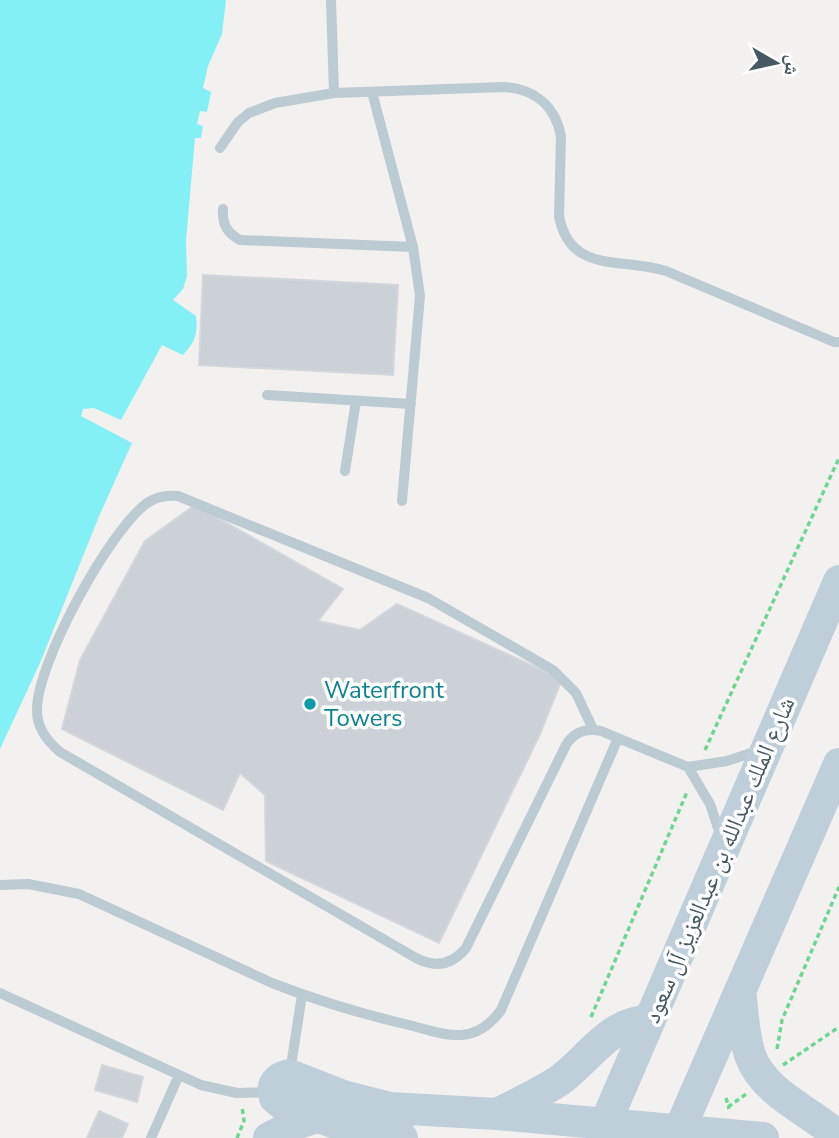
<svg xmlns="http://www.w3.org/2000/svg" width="839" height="1138" viewBox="0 0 839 1138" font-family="'Nunito Sans','Noto Naskh Arabic',sans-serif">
<rect width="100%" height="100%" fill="#f3f0f0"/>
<path fill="#83f0f6" d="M 0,0 L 226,0 L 222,34 L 208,66 L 203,88 L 211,92 L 207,112 L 200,111 L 197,124 L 203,126 L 201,138 L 195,138 L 186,240 L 187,276 L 183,289 L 173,300 L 196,316 C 198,334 195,342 183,355 L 162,345 L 121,420 L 94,408 L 83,409 L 81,416 L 132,443 L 100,514 L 40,663 L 0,749 Z"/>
<path fill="#cbd1d6" stroke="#d3d7dc" stroke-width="2" d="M 203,275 L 398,285 L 393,375 L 199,365 Z
M 195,505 L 343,589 L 318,621 L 360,630 L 397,604 L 562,679 L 540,734 L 439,943 L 266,861 L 265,795 L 240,773 L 223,810 L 62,729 L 80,660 L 145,541 Z
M 102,1065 L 143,1077 L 137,1102 L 95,1090 Z
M 99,1111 L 128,1124 L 122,1138 L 87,1138 Z"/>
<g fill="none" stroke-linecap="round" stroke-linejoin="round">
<path stroke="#6ed693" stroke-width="3.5" stroke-dasharray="5 3.5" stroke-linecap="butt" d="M 705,750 L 839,458
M 591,1017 L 687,792
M 777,1049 L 782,1020 L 839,887
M 783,1065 L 839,1027
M 726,1098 L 729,1109
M 728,1107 L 746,1094
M 237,1138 L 244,1121 L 242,1106"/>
<path stroke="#bccad1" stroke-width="10" d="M 331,0 L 334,93
M 372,92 L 413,247 L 420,296 L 402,501
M 220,148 L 238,122 L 249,113 L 275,103 L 334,93 L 504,87 C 535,89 555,106 561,136 L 559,216 C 570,275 623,257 666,271 L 834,342 L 839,342
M 223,209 C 222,224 227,233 240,240 L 413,247
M 267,395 L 411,404
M 345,471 L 356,401
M 593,729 L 576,693 L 553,670 L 428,598 L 178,496 C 167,495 156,497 147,503 C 109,531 36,664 37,711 C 37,728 47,741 60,752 L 416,958 C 435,968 452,965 466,948 L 566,745 C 574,732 586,728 601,731 L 688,767 L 727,761 L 760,750
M 688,767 L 710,804 L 721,837
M 0,885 L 28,884 L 79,894 L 272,983 C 318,1001 365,1015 413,1026 C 428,1030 445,1036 461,1035 C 478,1034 491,1024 501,1010 L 618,738
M 0,993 L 201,1085 L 237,1093 L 270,1092
M 290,1072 L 302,995
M 151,1138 L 179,1075"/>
<path stroke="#bfcfd9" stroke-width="32" d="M 740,990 C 743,1011 743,1035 750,1055 C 764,1094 809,1110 838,1136
M 497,1114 C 518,1103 541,1093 560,1080 C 589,1059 610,1021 649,1021
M 269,1138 L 299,1123 L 316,1117
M 402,1138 L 357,1130 L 285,1106 L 275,1098 C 271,1085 276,1078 289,1075 L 343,1096 L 390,1108 L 497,1114 L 763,1138
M 599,1138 L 839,581
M 676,1138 L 839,764"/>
</g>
<circle fill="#0f9aa8" stroke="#fff" stroke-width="2.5" cx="310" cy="704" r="7"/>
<g text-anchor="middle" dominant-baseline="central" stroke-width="7" stroke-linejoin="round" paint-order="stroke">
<g font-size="24" fill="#0d838f" stroke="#fff" text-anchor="start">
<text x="324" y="690">Waterfront<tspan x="324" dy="28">Towers</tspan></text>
</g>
<g font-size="24" fill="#465860" stroke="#fff">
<text transform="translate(719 860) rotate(-67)">شارع الملك عبدالله بن عبدالعزيز آل سعود</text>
</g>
</g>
<g transform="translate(776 63) rotate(99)" stroke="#ffffff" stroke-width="5" paint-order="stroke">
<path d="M0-5L12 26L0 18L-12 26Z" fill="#465860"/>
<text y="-10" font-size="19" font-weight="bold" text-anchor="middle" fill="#465860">ش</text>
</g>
</svg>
